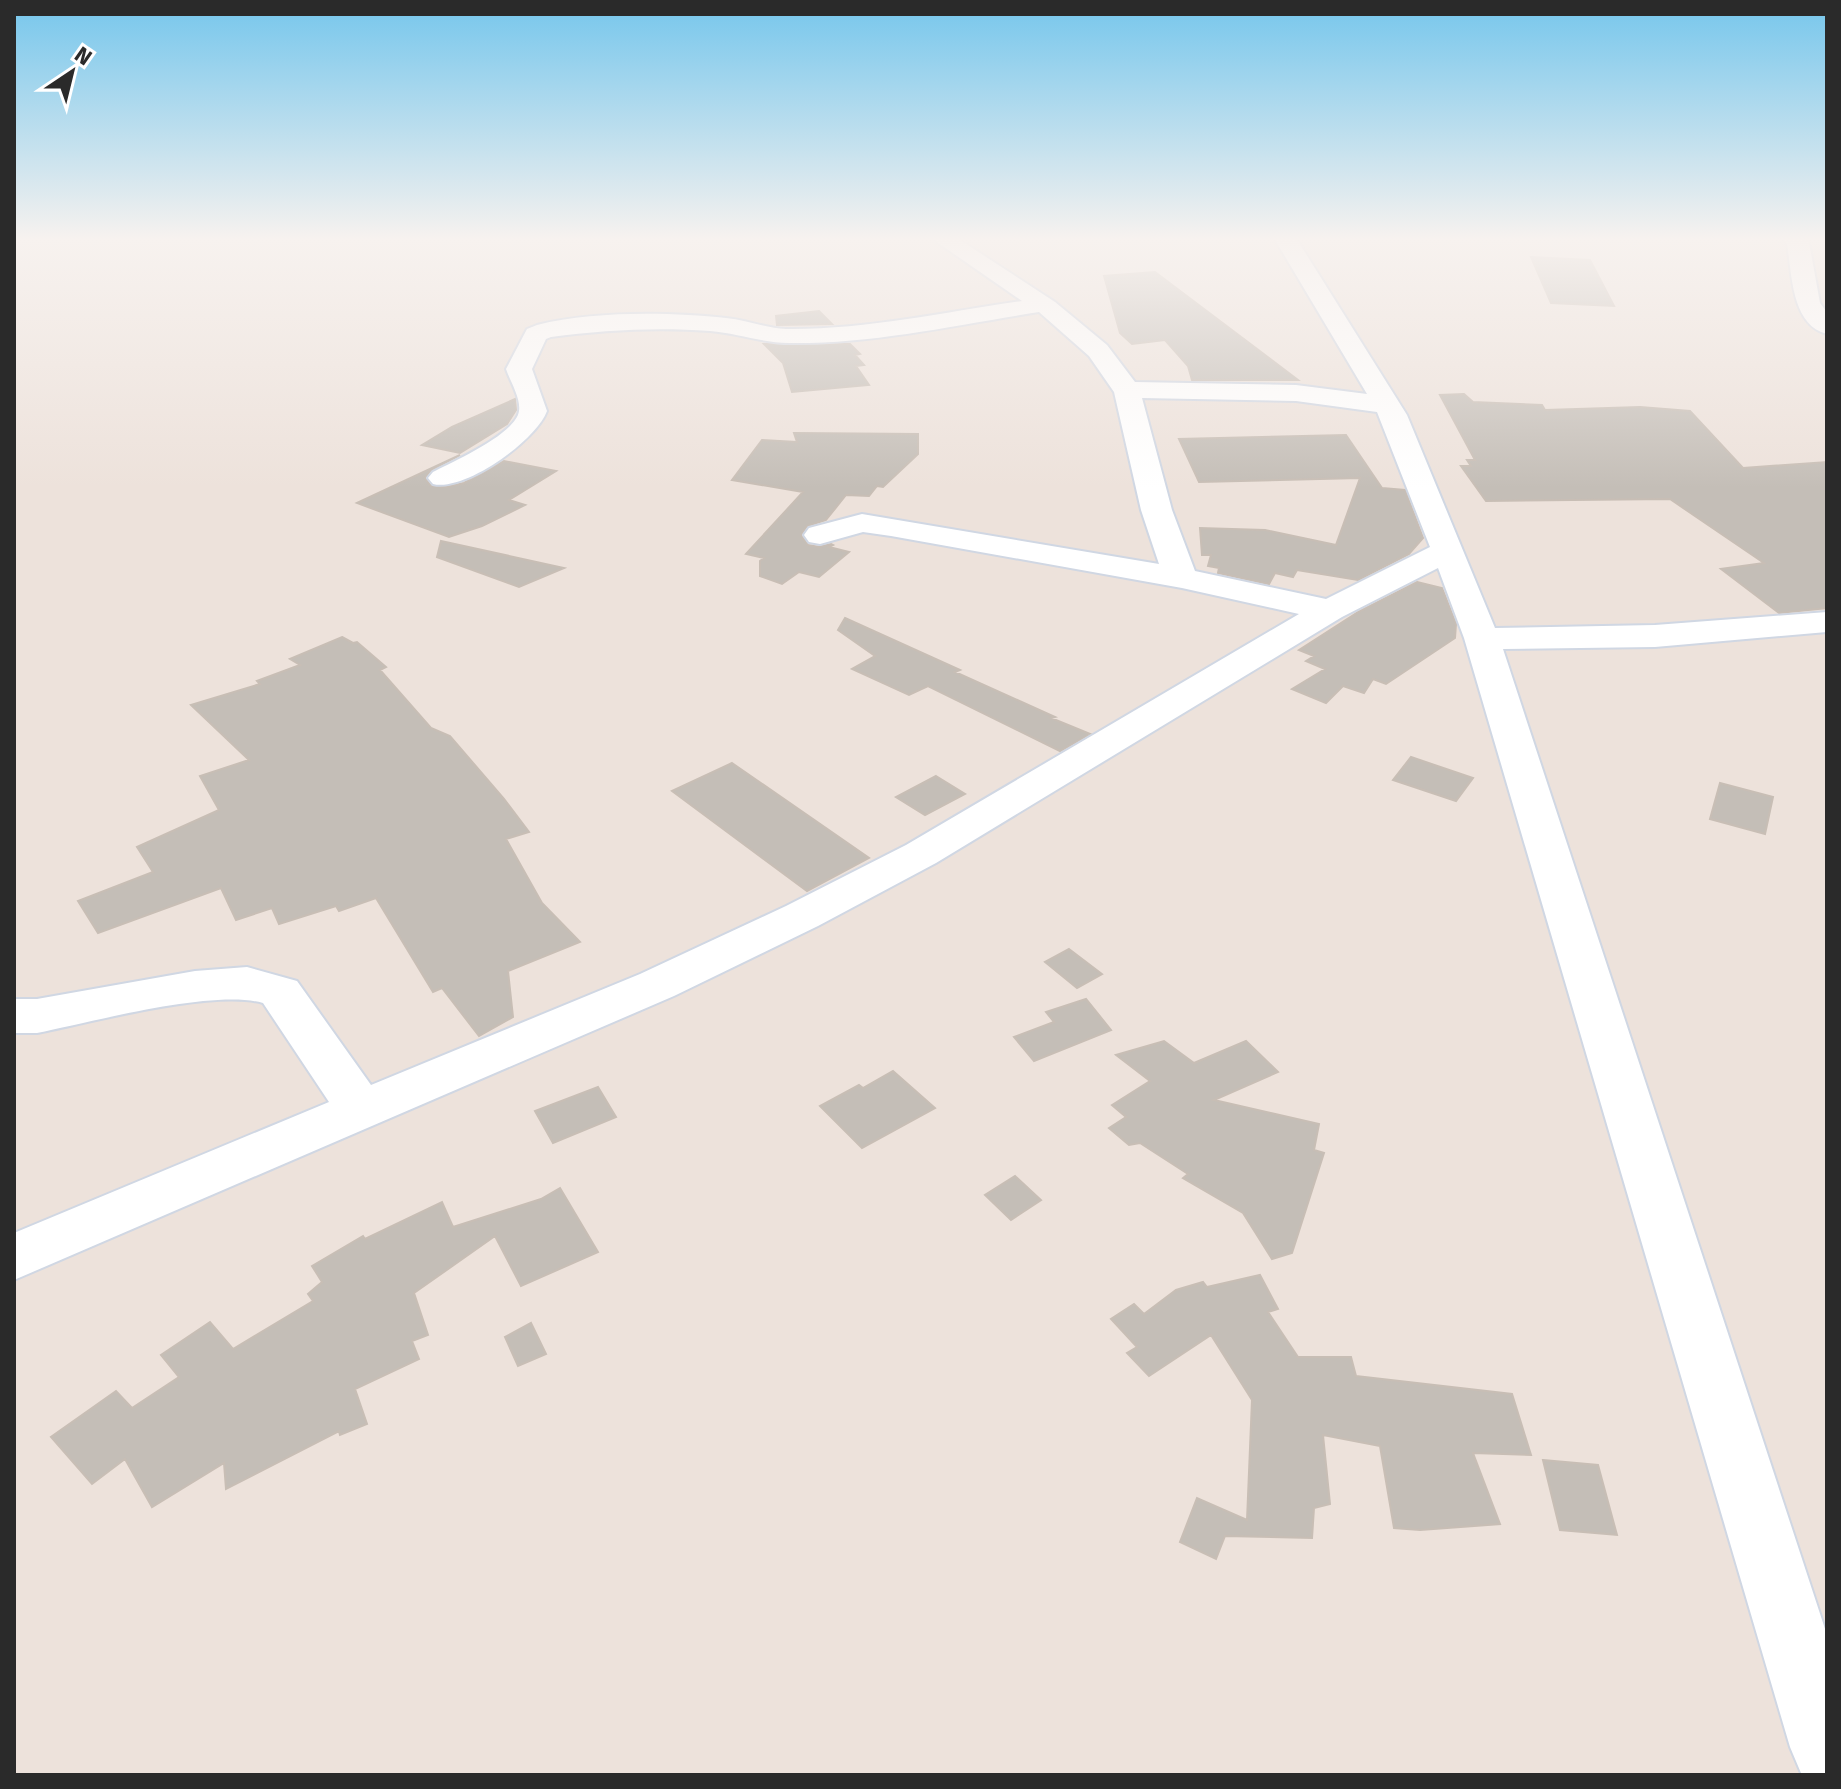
<svg xmlns="http://www.w3.org/2000/svg" width="1841" height="1789" viewBox="0 0 1841 1789" font-family="'Fira Sans',sans-serif">
<rect width="100%" height="100%" fill="#ede2db"/>
<path fill="#c4beb7" stroke="#c8beb5" stroke-width="2" d="M 1531,257 L 1590,260 L 1614,306 L 1551,303 Z
M 1155,272 L 1298,380 L 1192,380 L 1188,366 L 1165,340 L 1132,344 L 1120,333 L 1104,276 Z
M 819,311 L 832,324 L 777,325 L 776,316 Z
M 764,344 L 850,344 L 860,354 L 855,355 L 864,365 L 856,366 L 869,385 L 792,392 L 783,363 Z
M 1464,394 L 1473,402 L 1542,405 L 1545,410 L 1640,407 L 1690,411 L 1743,468 L 1827,462 L 1827,608 L 1779,613 L 1721,569 L 1764,563 L 1670,499 L 1486,501 L 1461,466 L 1471,466 L 1467,460 L 1475,460 L 1440,395 Z
M 515,399 L 516,410 L 507,424 L 460,453 L 422,445 L 452,427 Z
M 794,433 L 918,434 L 918,454 L 883,487 L 877,486 L 869,496 L 846,495 L 826,520 L 807,526 L 801,535 L 808,545 L 819,547 L 831,544 L 833,545 L 829,547 L 849,552 L 819,577 L 799,572 L 782,584 L 760,576 L 760,561 L 764,558 L 746,554 L 803,492 L 732,480 L 762,440 L 797,442 Z
M 1346,435 L 1382,488 L 1405,490 L 1423,538 L 1409,554 L 1358,580 L 1297,570 L 1293,577 L 1275,573 L 1269,584 L 1218,573 L 1219,568 L 1208,566 L 1211,555 L 1202,555 L 1200,528 L 1265,530 L 1336,545 L 1360,478 L 1199,482 L 1179,439 Z
M 460,455 L 431,470 L 425,478 L 431,486 L 446,487 L 464,483 L 504,461 L 556,471 L 509,500 L 525,505 L 482,526 L 449,537 L 357,503 Z
M 441,541 L 564,568 L 519,587 L 437,557 Z
M 1417,582 L 1442,588 L 1456,624 L 1455,638 L 1386,684 L 1373,679 L 1364,693 L 1343,686 L 1326,703 L 1292,689 L 1325,669 L 1306,661 L 1314,656 L 1299,650 L 1358,612 Z
M 845,618 L 960,670 L 955,672 L 1055,717 L 1051,718 L 1090,734 L 1060,751 L 928,686 L 909,695 L 852,669 L 875,656 L 838,630 Z
M 342,637 L 353,643 L 357,642 L 386,667 L 380,670 L 431,728 L 450,736 L 504,799 L 529,832 L 506,839 L 542,903 L 580,942 L 508,971 L 513,1017 L 479,1036 L 442,988 L 433,992 L 376,898 L 339,911 L 336,906 L 279,924 L 272,908 L 236,920 L 221,888 L 98,933 L 78,901 L 153,872 L 137,847 L 219,810 L 200,776 L 249,760 L 191,705 L 260,684 L 257,681 L 300,665 L 290,659 Z
M 1411,757 L 1473,778 L 1456,801 L 1393,780 Z
M 732,763 L 869,858 L 807,891 L 672,791 Z
M 936,776 L 965,794 L 925,815 L 896,797 Z
M 1720,783 L 1773,797 L 1765,834 L 1710,819 Z
M 1069,949 L 1102,974 L 1077,988 L 1045,962 Z
M 1086,999 L 1111,1030 L 1034,1061 L 1014,1037 L 1054,1022 L 1046,1012 Z
M 1164,1041 L 1194,1063 L 1246,1041 L 1278,1072 L 1214,1100 L 1319,1124 L 1314,1150 L 1324,1153 L 1292,1253 L 1272,1259 L 1243,1213 L 1183,1178 L 1188,1174 L 1140,1143 L 1129,1145 L 1109,1128 L 1126,1117 L 1112,1105 L 1150,1081 L 1116,1055 Z
M 893,1071 L 935,1108 L 862,1148 L 820,1106 L 859,1085 L 863,1088 Z
M 598,1087 L 616,1117 L 553,1143 L 535,1111 Z
M 1015,1176 L 1041,1200 L 1011,1220 L 985,1195 Z
M 560,1188 L 598,1252 L 521,1286 L 495,1236 L 414,1293 L 428,1335 L 412,1341 L 419,1359 L 355,1389 L 367,1424 L 340,1435 L 339,1431 L 226,1489 L 224,1463 L 152,1507 L 125,1459 L 92,1484 L 51,1437 L 116,1391 L 132,1408 L 179,1377 L 161,1355 L 210,1322 L 233,1349 L 313,1301 L 308,1294 L 322,1282 L 312,1266 L 363,1236 L 365,1239 L 442,1202 L 453,1227 L 541,1199 Z
M 1260,1275 L 1278,1309 L 1268,1312 L 1298,1357 L 1351,1357 L 1356,1376 L 1512,1394 L 1531,1455 L 1473,1453 L 1500,1524 L 1420,1530 L 1394,1528 L 1380,1446 L 1323,1435 L 1330,1504 L 1314,1508 L 1312,1538 L 1225,1536 L 1216,1559 L 1180,1542 L 1197,1498 L 1247,1520 L 1252,1400 L 1211,1335 L 1149,1376 L 1127,1353 L 1137,1347 L 1111,1319 L 1134,1304 L 1144,1314 L 1176,1290 L 1203,1282 L 1207,1287 Z
M 531,1323 L 546,1354 L 518,1366 L 505,1337 Z
M 1543,1460 L 1598,1465 L 1617,1535 L 1560,1530 Z"/>
<g fill="none" stroke-linecap="round" stroke-linejoin="round">
<g stroke="#d0d7e3" stroke-width="4">
<path id="minor" d="M 931,238 L 957,238 L 1055,302 L 1107,345 L 1135,382 L 1296,385 L 1367,394 L 1274,238 L 1296,238 L 1407,415 L 1495,628 L 1655,625 L 1827,612 L 1827,632 L 1655,647 L 1503,649 L 1827,1635 L 1827,1775 L 1801,1773 L 1790,1747 L 1464,638 L 1438,568 L 1342,617 L 936,863 L 818,926 L 674,996 L 14,1280 L 14,1233 L 329,1102 L 263,1003 C 213,989 92,1022 37,1033 L 14,1033 L 14,999 L 37,999 L 195,971 L 247,967 L 297,981 L 371,1085 L 640,974 L 786,906 L 906,845 L 1299,614 L 1182,588 L 891,536 L 863,532 L 820,544 L 809,542 L 804,535 L 809,528 L 862,514 L 1159,564 L 1141,510 L 1114,392 L 1089,356 L 1039,312 C 956,325 873,344 789,343 C 762,343 737,333 710,331 C 657,327 603,330 551,337 L 546,339 L 532,369 L 547,411 C 536,441 464,492 433,484 L 428,478 L 433,472 C 452,462 516,434 519,411 C 521,398 510,381 506,369 L 527,329 L 537,325 C 593,311 669,312 726,318 C 746,320 766,328 786,329 C 865,330 944,312 1022,301 ZM 1142,398 L 1296,401 L 1377,412 L 1430,547 L 1326,599 L 1195,571 L 1172,510 Z
M 1783,238 L 1806,238 L 1809,242 L 1820,303 L 1827,312 L 1827,334 C 1791,325 1792,273 1787,244 Z"/>
</g>
<use href="#minor" fill="#fff" fill-rule="evenodd"/>
</g>
<linearGradient id="sky" x2="0" y2="1"><stop stop-color="#75c6ec"/><stop offset="0.49" stop-color="#f7f2ef"/><stop offset="1" stop-color="#f7f2ef" stop-opacity="0"/></linearGradient>
<rect width="1841" height="488" fill="url(#sky)"/>
<rect width="1841" height="1789" fill="none" stroke="#2a2a2a" stroke-width="32"/>
<g transform="translate(72 72) rotate(35)" stroke="#ffffff" stroke-width="6" paint-order="stroke">
<path d="M0-6L14 30L0 20L-14 30Z" fill="#2a2a2a"/>
<text y="-12" font-size="22" font-weight="bold" text-anchor="middle" fill="#2a2a2a">N</text>
</g>
</svg>
